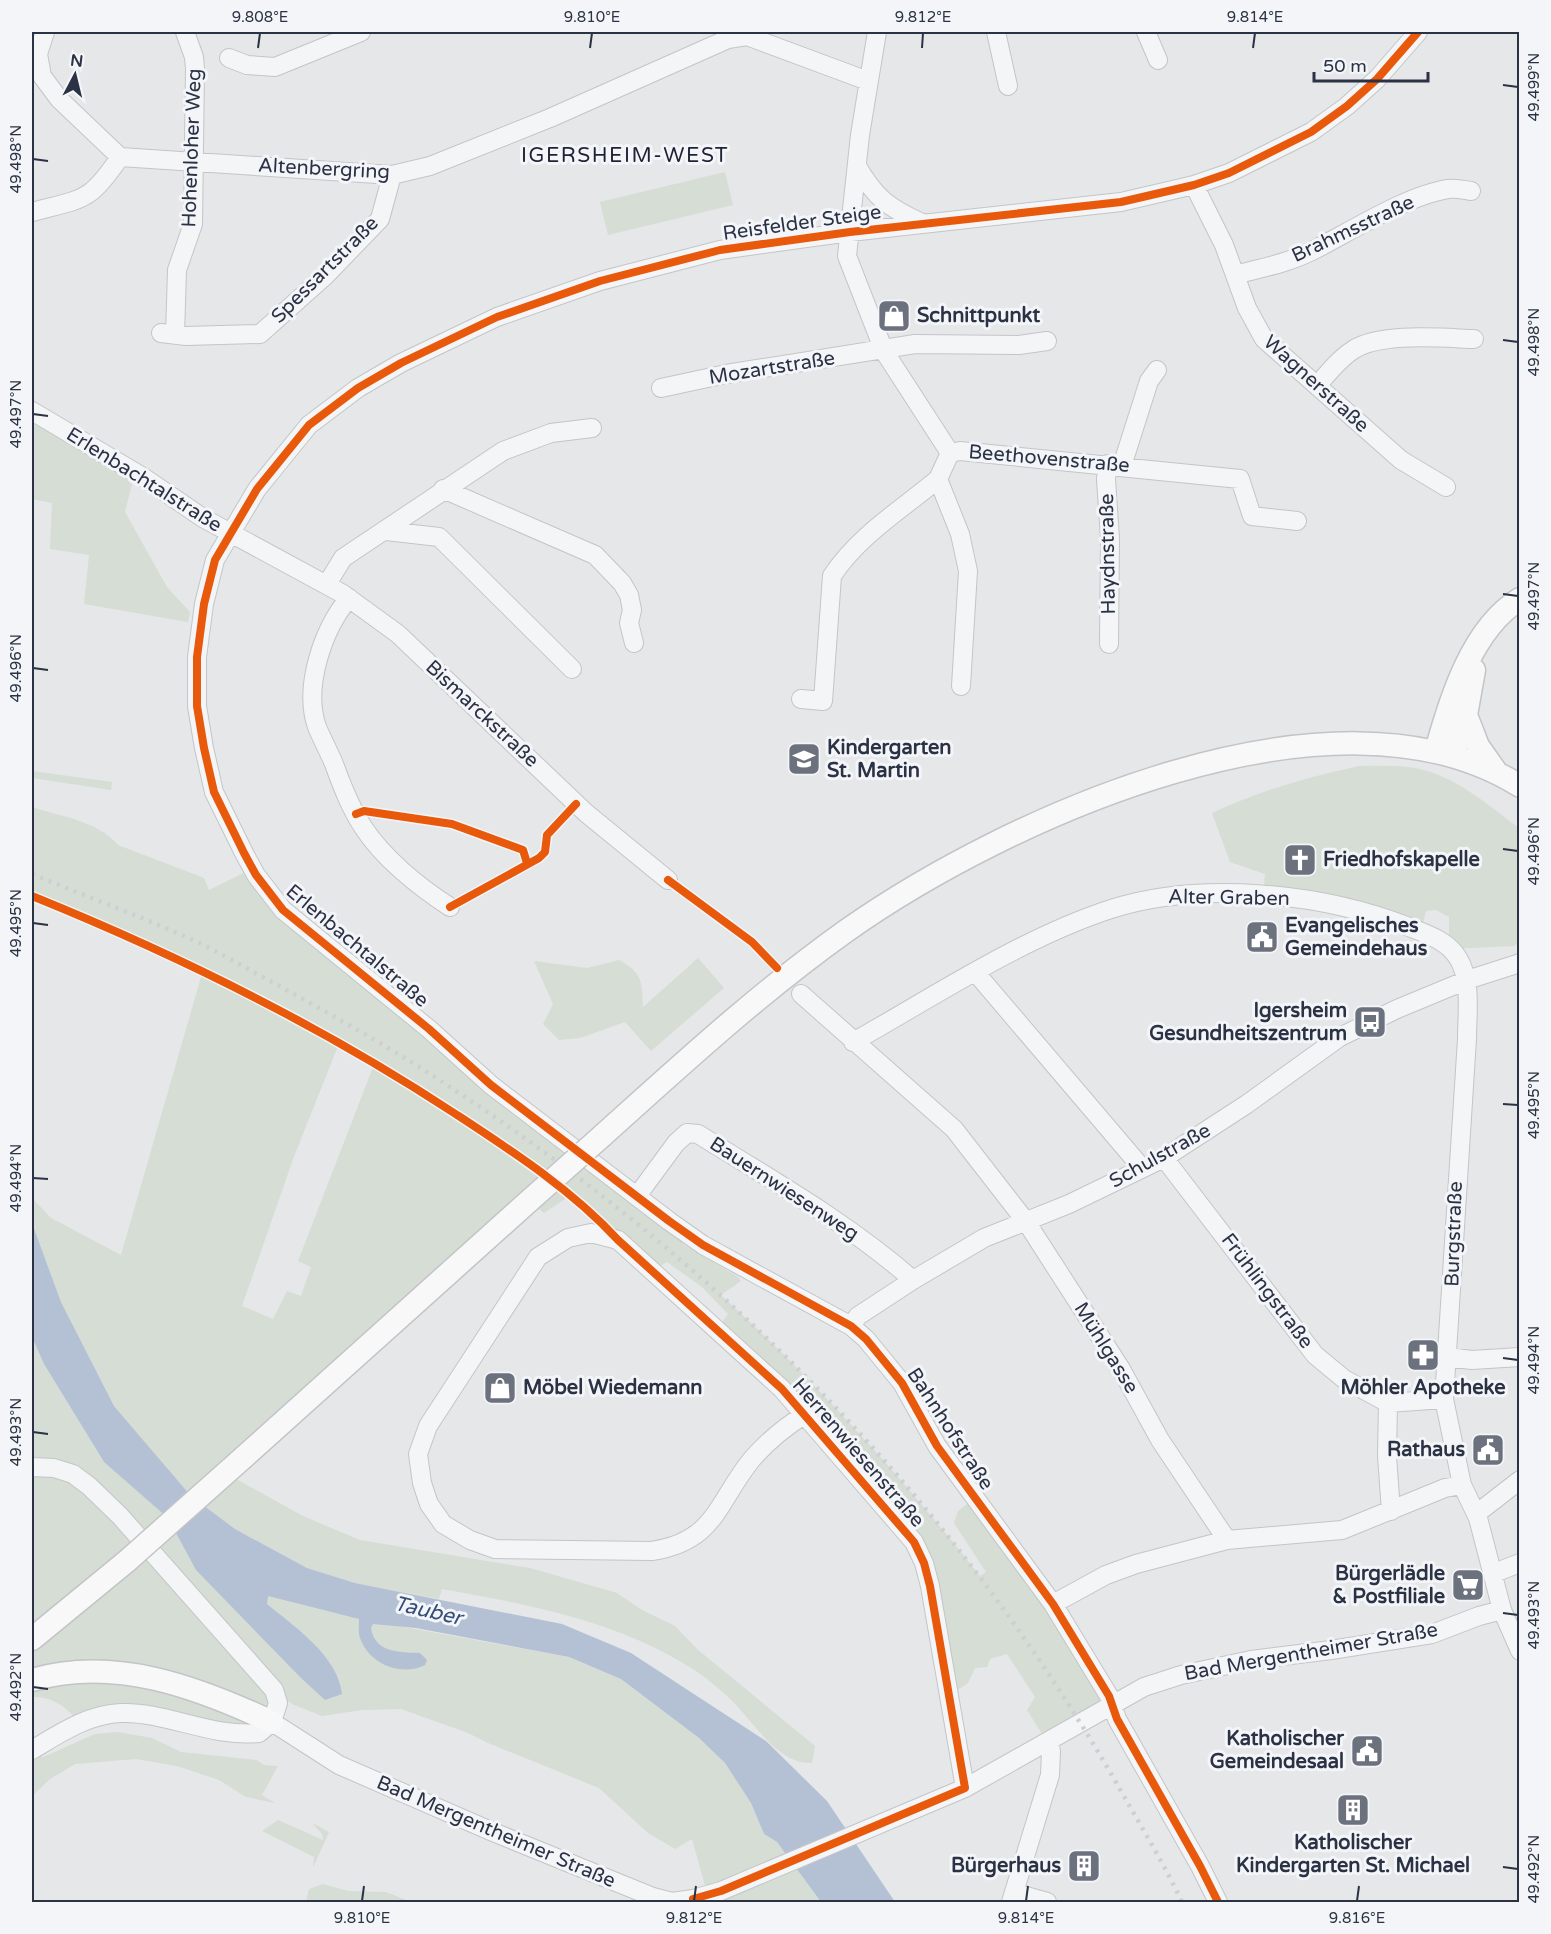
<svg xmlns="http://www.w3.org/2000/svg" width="1551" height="1934" viewBox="0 0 1551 1934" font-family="'Varela Round',sans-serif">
<rect width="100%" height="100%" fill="#e5e7e9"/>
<path fill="#d5ddd5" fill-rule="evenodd" d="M 725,172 L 733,205 L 608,235 L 600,202 Z
M 32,419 L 120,472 L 132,484 L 125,512 L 167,587 L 190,612 L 188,622 L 84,604 L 89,555 L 50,549 L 52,503 L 32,499 Z
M 1359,766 C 1383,766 1410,764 1433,773 C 1465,784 1493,809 1519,828 L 1519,943 L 1514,946 L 1449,949 L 1449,917 L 1436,910 L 1426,911 L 1421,932 L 1325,893 L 1264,887 L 1265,874 L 1230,862 L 1212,813 C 1259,791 1308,777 1359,766 Z
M 32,771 L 112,782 L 111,790 L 32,778 Z
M 32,807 C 62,817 96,820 118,845 L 204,878 L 209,890 L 252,869 L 283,910 L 669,1221 L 684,1245 L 737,1276 L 741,1281 L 721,1295 C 817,1383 900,1475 980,1576 L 986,1572 L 954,1523 L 958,1511 L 975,1498 L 1109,1696 L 1047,1742 L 1027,1710 L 1035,1697 L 1007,1654 L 990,1659 L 987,1667 L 975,1668 L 968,1683 L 950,1695 L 924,1563 L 718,1328 L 728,1314 L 702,1287 L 667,1262 L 654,1270 L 571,1195 L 544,1213 L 530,1201 L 244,1457 L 217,1463 L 238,1480 L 303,1516 L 360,1540 L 530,1568 L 617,1593 L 642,1610 L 675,1626 L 697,1649 L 815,1746 L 812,1763 C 779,1764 758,1728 738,1707 C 726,1694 708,1679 693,1669 C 616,1620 530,1605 442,1589 L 439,1599 L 355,1583 L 307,1568 L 235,1529 L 191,1496 L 114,1406 L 61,1302 L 32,1223 L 32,1198 L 51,1218 L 121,1255 L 203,970 L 32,896 ZM 340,1041 L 375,1062 L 298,1261 L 311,1267 L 301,1296 L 287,1291 L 273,1319 L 242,1306 L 293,1159 Z
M 698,958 L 724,988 L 651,1051 L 625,1022 L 580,1038 L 559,1040 L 543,1024 L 553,1004 L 534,961 L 587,968 L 619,960 C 643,973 642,982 643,1007 Z
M 32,1337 L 44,1364 L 104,1462 L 289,1593 L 292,1602 L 360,1619 L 569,1657 L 621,1679 L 699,1738 L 725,1763 L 751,1803 L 764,1834 L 777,1842 L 821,1902 L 696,1902 L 706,1889 L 692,1839 L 675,1849 L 648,1833 L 599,1788 L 488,1743 L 468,1733 L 401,1709 L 362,1710 L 322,1716 L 292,1704 L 275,1691 L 259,1733 L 145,1715 L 75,1718 C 63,1704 51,1697 32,1697 Z
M 64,1731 L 41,1758 L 95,1734 L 118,1732 L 152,1738 L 181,1752 L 257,1760 L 264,1765 L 278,1766 L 262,1795 L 275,1803 L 246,1797 L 219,1780 L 177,1766 L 136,1759 L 75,1764 L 50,1779 L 32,1796 L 32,1750 Z
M 278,1820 L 323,1840 L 322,1834 L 312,1823 L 329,1832 L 313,1868 L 314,1857 L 262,1831 Z
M 323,1884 L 348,1891 L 386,1892 L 411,1902 L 306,1902 L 309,1889 Z"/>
<path fill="#b4c1d4" d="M 32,1223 L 61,1302 L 114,1406 L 191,1496 L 235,1529 L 307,1568 L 355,1583 L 562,1624 L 631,1653 L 766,1741 L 827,1801 L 895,1902 L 821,1902 L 777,1842 L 764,1834 L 751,1803 L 725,1763 L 699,1738 L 621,1679 L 569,1657 L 416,1628 L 373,1624 L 371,1628 C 375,1653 399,1652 420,1653 L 427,1660 L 425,1665 C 401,1677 369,1664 360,1638 C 358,1632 359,1625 359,1619 L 268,1596 L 267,1604 C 295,1627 338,1656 342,1694 L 325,1700 L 301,1678 L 196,1570 L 168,1518 L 104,1462 L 44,1364 L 32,1337 Z"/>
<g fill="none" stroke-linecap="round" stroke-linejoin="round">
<g stroke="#c3c5c7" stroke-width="20">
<path id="minor" d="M 45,32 L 38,54 L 42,76 L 59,99 L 120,157 L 392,175 L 430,166 L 550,118 L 728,39 L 747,36 L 868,81
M 877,32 L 860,135 L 847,256 L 884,351 L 950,453 L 960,451 L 1240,479 L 1252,516 L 1297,521
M 996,32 L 1008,86
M 1146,32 L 1158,60
M 229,58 L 247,65 L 275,67 L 361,32
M 857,166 C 875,198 889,208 922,223
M 1194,185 L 1224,245 L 1247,308 L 1264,339 L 1401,460 L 1446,487
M 32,212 C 84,198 89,203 120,157
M 1235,275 C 1261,268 1289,263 1314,250 C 1351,231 1408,195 1448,189 C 1456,188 1464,190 1471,191
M 161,333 L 186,336 L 260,334 L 326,275 L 380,219 L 392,175
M 175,335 L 177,270 L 193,224 L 195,69 L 194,57 L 185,32
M 1317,386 C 1328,373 1339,359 1353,350 C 1380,332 1443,338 1474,339
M 661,388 L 726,374 L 915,344 L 1019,345 L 1047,341
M 32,411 L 143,477 L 203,518 L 343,594 L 398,634 L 586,813 L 668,880
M 950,453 L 938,479 L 960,534 L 968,571 L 961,686
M 1108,464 L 1106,479 L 1110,539 L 1109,644
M 1122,466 L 1149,381 L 1157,370
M 443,489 L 595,555 L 622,583 L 629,595 L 632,610 L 629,623 L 634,643
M 386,531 L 439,537 L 572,669
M 327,584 L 343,558 L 503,451 L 551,433 L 592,428
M 349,598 C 323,629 303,687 317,727 C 322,739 329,752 334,764 C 342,786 350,807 363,827 C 383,858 419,887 450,907
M 801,699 L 823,701 L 832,576 C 858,536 902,509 938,479
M 976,973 L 1142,1168
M 801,994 L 954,1129 L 1027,1223 L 1121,1369 L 1160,1440 L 1227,1540
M 853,1042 C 935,996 1022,938 1111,909 C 1201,880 1322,893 1409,927 C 1427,934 1448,941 1458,958 C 1472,981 1467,1013 1467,1039 L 1444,1399 L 1462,1485 L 1478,1518 L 1502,1610 L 1520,1651
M 1164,1158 L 1315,1355 L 1344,1379 L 1388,1403 L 1444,1399
M 637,1196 L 676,1143 L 687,1133 L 698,1134 C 772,1180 848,1223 913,1280
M 851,1326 L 858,1316 L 913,1280 L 984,1238 L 1069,1204 L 1164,1158 L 1247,1104 L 1340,1037 L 1397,1009 L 1467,980 L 1520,963
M 1447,1357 L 1472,1360 L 1520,1357
M 1388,1403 L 1387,1456 L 1391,1511
M 804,1415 C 785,1427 767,1442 752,1459 C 717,1502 716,1541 652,1551 L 495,1549 L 470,1540 L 443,1524 L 429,1504 L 422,1483 L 418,1454 L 428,1426 L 538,1257 L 568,1238 L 591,1233 L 618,1240 L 782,1389 L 914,1542 L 924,1563 L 930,1586 L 965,1788
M 32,1467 L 54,1468 L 73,1474 L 89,1486 L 120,1516 L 274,1690 L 278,1703 L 272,1722 L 259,1733 C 212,1738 164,1711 121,1713 C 88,1714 59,1734 32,1750
M 1476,1514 L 1520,1480
M 1494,1573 L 1520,1563
M 1053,1604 L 1106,1575 L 1136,1564 L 1227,1540 L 1342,1530 L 1445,1488 L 1462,1485
M 272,1722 L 339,1765 L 493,1832 L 653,1897 L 672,1902 L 693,1899 L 721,1891 L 965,1788 L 1144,1687 L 1181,1675 L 1251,1660 L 1331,1650 L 1432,1634 L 1479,1616 L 1502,1610
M 1015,1893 L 1047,1902
M 1011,1902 L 1050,1775 L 1051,1751 L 1047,1742
M 1218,1902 L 1200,1866 L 1117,1719 L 1109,1696 L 1053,1604 L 937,1446 L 902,1383 L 866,1339 L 851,1326 L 703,1245 L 669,1221 L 491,1085 L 429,1029 L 283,910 L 256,875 L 244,853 L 214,792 L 204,748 L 197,706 L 197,657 L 204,604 L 215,560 L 257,489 L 309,425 L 358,388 L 401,363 L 497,317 L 600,281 L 720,250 L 850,232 L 1121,202 L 1194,185 L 1229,173 L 1311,132 L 1347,106 L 1377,79 L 1418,32"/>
</g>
<g stroke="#c2c4c7" stroke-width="25">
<path id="major" d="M 1466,715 L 1478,746 L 1497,773
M 1436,751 C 1450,700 1472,628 1520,599
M 1453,756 L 1466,715 L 1474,670
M 602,1136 C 681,1065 759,993 846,931 C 1006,818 1334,669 1520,786
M 244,1457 L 529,1201
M 32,1639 L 127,1561
M 32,1680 C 115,1656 197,1687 272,1722"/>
</g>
<use href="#minor" stroke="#f4f5f7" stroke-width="18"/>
<use href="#major" stroke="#f8f8f8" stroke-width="22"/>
<path stroke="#cecfd2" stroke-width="4.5" stroke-dasharray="3 6" stroke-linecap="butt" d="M 32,874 C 85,896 140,916 193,940 C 217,951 240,965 263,977 C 312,1004 361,1031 408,1060 C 703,1245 948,1488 1121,1791 C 1142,1828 1164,1864 1182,1902"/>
<g stroke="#c2c4c7" stroke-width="25" stroke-linecap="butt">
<path id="major-bridge" d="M 529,1201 L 602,1136
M 127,1561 L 244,1457"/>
</g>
<use href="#major-bridge" stroke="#f8f8f8" stroke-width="22"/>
<g stroke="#f3f5f9" stroke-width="11">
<path id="cycleway" d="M 356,814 L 364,811 L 452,824 L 523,850 L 527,863
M 668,880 L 752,942 L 777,968
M 32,896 C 180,956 320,1025 454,1113 C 512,1151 571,1189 618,1240 L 782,1389 L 914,1542 L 924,1563 L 930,1586 L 965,1788 L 721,1891 L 693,1899 L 696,1902
M 450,907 L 539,858 L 545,852 L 547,835 L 576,804
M 1218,1902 L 1200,1866 L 1117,1719 L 1109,1696 L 1053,1604 L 937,1446 L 902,1383 L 866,1339 L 851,1326 L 703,1245 L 669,1221 L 491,1085 L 429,1029 L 283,910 L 256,875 L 244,853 L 214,792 L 204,748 L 197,706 L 197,657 L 204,604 L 215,560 L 257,489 L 309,425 L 358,388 L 401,363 L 497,317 L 600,281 L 720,250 L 850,232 L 1121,202 L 1194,185 L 1229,173 L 1311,132 L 1347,106 L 1377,79 L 1418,32"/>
</g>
<use href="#cycleway" stroke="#e8590c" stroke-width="8"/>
</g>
<path fill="none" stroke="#2b3244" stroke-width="2" d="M 258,48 L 260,33M 590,48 L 592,33M 922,48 L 923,33M 1253,48 L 1255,33M 1503,85 L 1518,87M 33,159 L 48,161M 1503,340 L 1518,342M 33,414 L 48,416M 1503,594 L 1518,596M 33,668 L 48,670M 1503,849 L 1518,851M 33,923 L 48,925M 1503,1104 L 1518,1105M 33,1178 L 48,1179M 1503,1358 L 1518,1360M 33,1432 L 48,1434M 1503,1613 L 1518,1615M 33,1687 L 48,1689M 1503,1867 L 1518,1869M 362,1901 L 364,1886M 694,1901 L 696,1886M 1026,1901 L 1028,1886M 1357,1901 L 1359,1886"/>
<defs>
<g id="shop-square" transform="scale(1.725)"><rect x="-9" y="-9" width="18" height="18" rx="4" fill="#6c717e" stroke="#f3f5f9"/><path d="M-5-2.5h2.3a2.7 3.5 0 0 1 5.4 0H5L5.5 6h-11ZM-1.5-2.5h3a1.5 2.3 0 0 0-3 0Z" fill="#fff"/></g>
<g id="school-square" transform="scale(1.725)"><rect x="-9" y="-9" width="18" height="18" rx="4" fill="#6c717e" stroke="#f3f5f9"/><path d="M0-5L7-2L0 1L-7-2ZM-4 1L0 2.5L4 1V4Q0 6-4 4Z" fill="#fff"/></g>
<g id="church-square" transform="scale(1.725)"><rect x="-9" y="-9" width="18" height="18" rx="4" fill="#6c717e" stroke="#f3f5f9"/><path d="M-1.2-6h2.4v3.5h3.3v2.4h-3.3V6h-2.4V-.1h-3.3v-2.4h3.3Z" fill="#fff"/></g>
<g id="civic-square" transform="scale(1.725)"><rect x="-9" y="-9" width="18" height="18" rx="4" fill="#6c717e" stroke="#f3f5f9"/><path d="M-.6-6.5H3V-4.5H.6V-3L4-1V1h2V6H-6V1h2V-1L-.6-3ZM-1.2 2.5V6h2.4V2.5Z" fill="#fff"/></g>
<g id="bus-square" transform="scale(1.725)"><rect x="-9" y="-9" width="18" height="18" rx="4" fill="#6c717e" stroke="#f3f5f9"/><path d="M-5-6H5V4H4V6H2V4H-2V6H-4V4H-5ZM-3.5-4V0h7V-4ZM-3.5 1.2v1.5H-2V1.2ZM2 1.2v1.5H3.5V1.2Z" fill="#fff"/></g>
<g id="pharmacy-square" transform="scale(1.725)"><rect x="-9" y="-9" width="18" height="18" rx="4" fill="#6c717e" stroke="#f3f5f9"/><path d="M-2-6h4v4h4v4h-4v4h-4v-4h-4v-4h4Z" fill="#fff"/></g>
<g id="supermarket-square" transform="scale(1.725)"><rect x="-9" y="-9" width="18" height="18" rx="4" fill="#6c717e" stroke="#f3f5f9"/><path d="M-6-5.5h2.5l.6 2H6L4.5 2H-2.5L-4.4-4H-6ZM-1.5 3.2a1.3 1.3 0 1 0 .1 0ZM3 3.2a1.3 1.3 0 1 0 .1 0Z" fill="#fff"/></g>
<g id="building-square" transform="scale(1.725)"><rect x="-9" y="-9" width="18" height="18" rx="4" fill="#6c717e" stroke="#f3f5f9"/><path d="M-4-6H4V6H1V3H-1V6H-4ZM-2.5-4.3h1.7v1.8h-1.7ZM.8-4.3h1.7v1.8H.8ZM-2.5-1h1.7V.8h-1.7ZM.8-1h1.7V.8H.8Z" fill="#fff"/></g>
</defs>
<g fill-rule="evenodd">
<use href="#shop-square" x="894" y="316"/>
<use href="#school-square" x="804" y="759"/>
<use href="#church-square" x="1300" y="860"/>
<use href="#civic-square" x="1262" y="937"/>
<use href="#bus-square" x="1370" y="1022"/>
<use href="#pharmacy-square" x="1423" y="1355"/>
<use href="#shop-square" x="500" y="1388"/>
<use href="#civic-square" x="1488" y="1450"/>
<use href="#supermarket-square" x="1468" y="1585"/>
<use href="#civic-square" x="1367" y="1751"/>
<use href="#building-square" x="1353" y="1810"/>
<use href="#building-square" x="1084" y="1866"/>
</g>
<g text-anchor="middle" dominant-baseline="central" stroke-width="6" stroke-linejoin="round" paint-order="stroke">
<g font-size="20" fill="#2b3244" stroke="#f3f5f9">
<text transform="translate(192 148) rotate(-88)">Hohenloher Weg</text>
<text transform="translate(324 169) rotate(3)">Altenbergring</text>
<text transform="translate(802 223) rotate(-8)">Reisfelder Steige</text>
<text transform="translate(1353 229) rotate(-25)">Brahmsstraße</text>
<text transform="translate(325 270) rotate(-45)">Spessartstraße</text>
<text transform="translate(772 368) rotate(-9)">Mozartstraße</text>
<text transform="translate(1316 384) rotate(42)">Wagnerstraße</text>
<text transform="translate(1049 459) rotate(5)">Beethovenstraße</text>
<text transform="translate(144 480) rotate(32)">Erlenbachtalstraße</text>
<text transform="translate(1108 554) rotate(-91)">Haydnstraße</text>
<text transform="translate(482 714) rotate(43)">Bismarckstraße</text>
<text transform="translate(1229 898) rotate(1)">Alter Graben</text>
<text transform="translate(357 946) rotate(40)">Erlenbachtalstraße</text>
<text transform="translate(1160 1156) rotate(-29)">Schulstraße</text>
<text transform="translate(784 1189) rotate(33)">Bauernwiesenweg</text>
<text transform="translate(1454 1234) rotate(-88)">Burgstraße</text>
<text transform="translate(1267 1291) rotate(53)">Frühlingstraße</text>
<text transform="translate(1106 1348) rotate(58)">Mühlgasse</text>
<text transform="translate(950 1429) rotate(57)">Bahnhofstraße</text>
<text transform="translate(858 1453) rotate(49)">Herrenwiesenstraße</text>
<text transform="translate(1311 1652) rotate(-10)">Bad Mergentheimer Straße</text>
<text transform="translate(496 1832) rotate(23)">Bad Mergentheimer Straße</text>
</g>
<g font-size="20" font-weight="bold" fill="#2b3244" stroke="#f3f5f9" text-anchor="start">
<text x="917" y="316">Schnittpunkt</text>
<text x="827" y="748">Kindergarten<tspan x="827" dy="23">St. Martin</tspan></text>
<text x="1323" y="860">Friedhofskapelle</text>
<text x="1285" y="926">Evangelisches<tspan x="1285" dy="23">Gemeindehaus</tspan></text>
<text x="1347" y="1011" text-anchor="end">Igersheim<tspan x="1347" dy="23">Gesundheitszentrum</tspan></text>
<text x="523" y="1388">Möbel Wiedemann</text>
<text x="1423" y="1388" text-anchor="middle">Möhler Apotheke</text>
<text x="1465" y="1450" text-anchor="end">Rathaus</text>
<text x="1445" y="1574" text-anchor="end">Bürgerlädle<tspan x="1445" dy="23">&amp; Postfiliale</tspan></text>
<text x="1344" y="1739" text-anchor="end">Katholischer<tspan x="1344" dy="23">Gemeindesaal</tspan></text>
<text x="1353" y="1843" text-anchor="middle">Katholischer<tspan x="1353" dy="23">Kindergarten St. Michael</tspan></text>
<text x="1061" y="1866" text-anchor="end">Bürgerhaus</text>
</g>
<g font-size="21" letter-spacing="1.5" fill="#1d2335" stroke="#f3f5f9">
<text x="625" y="155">IGERSHEIM-WEST</text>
</g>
<g font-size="21" font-style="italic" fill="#354e78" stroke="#f3f5f9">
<text transform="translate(428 1611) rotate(13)">Tauber</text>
</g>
</g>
<rect width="1551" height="1934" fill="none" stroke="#f3f5f9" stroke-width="66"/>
<g transform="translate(75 75) rotate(7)" stroke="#f3f5f9" stroke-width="4.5" paint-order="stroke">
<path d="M0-4.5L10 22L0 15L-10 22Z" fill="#2b3244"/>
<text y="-9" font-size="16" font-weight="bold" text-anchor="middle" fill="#2b3244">N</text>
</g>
<path d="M1314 72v9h114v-9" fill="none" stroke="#2b3244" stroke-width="3"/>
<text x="1323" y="72" font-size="18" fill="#2b3244" stroke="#f3f5f9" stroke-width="4.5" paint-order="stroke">50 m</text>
<rect x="33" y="33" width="1485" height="1868" fill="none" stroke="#2b3244" stroke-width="2"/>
<g font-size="15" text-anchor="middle" fill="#2b3244">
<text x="260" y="22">9.808°E</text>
<text x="592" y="22">9.810°E</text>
<text x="923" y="22">9.812°E</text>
<text x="1255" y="22">9.814°E</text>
<text transform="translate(1534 87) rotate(-90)" y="5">49.499°N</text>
<text transform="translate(16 159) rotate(-90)" y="5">49.498°N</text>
<text transform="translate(1534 342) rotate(-90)" y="5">49.498°N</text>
<text transform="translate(16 414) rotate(-90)" y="5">49.497°N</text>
<text transform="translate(1534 596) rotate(-90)" y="5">49.497°N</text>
<text transform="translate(16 668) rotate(-90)" y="5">49.496°N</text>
<text transform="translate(1534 851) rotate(-90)" y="5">49.496°N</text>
<text transform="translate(16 923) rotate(-90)" y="5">49.495°N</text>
<text transform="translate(1534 1105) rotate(-90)" y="5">49.495°N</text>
<text transform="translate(16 1178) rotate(-90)" y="5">49.494°N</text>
<text transform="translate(1534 1360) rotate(-90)" y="5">49.494°N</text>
<text transform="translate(16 1432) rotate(-90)" y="5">49.493°N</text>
<text transform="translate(1534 1615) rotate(-90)" y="5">49.493°N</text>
<text transform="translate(16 1687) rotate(-90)" y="5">49.492°N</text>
<text transform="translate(1534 1869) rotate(-90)" y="5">49.492°N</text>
<text x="362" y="1923">9.810°E</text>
<text x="694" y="1923">9.812°E</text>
<text x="1026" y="1923">9.814°E</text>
<text x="1357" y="1923">9.816°E</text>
</g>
</svg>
